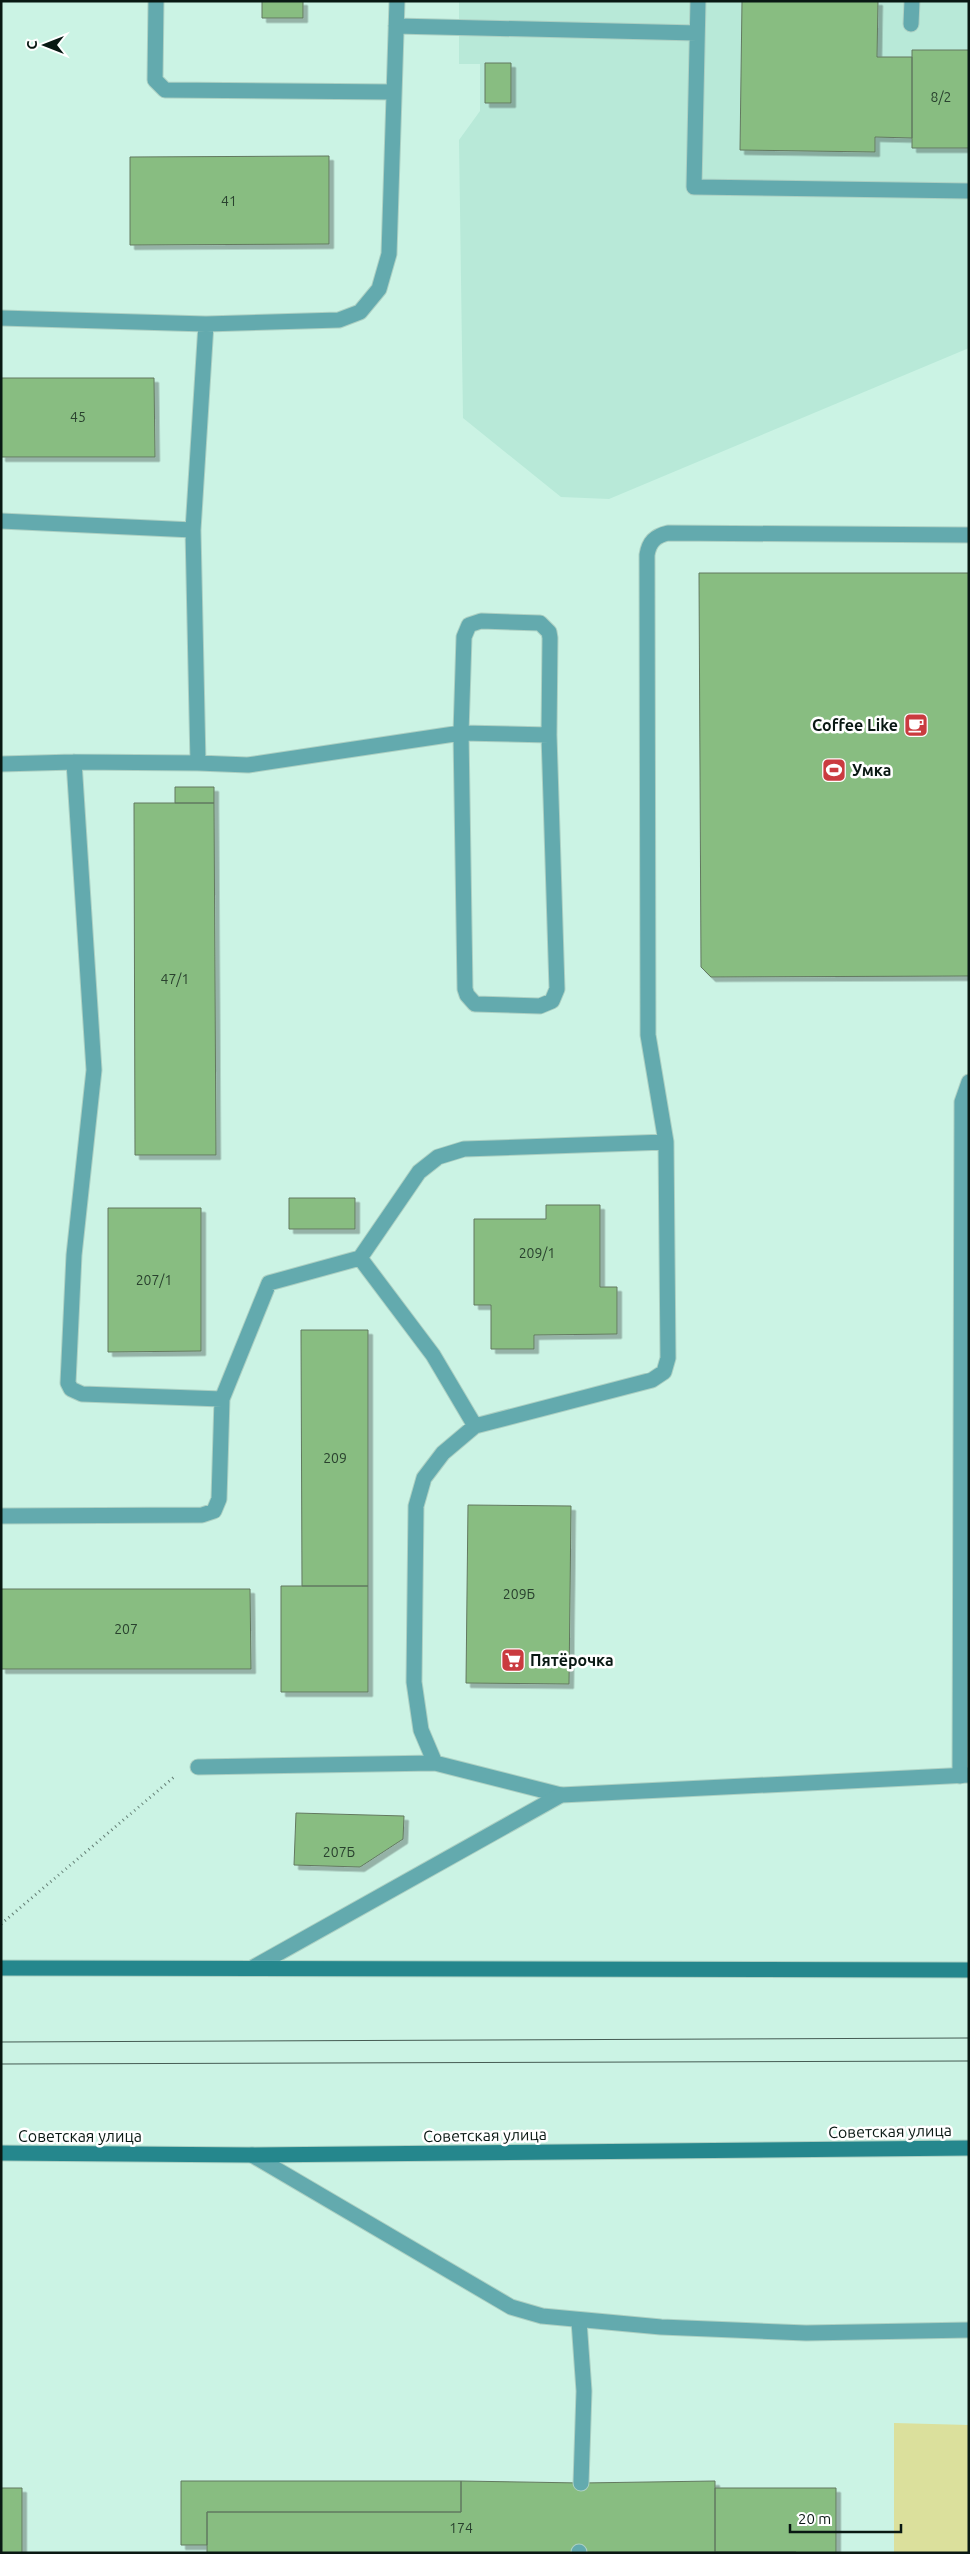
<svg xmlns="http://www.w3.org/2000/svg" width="970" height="2554" viewBox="0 0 970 2554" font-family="Ubuntu,sans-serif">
<defs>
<filter id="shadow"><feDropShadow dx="4.5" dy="4.5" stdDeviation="0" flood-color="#0004"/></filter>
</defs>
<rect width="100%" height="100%" fill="#cbf3e4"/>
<path fill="#b8e9d8" d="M 459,1 L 969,1 L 969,348 L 609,499 L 561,497 L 463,418 L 459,140 L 480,111 L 480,64 L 459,64 Z"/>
<path fill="#dbe09c" d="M 894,2423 L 969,2425 L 969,2553 L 894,2553 Z"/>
<path fill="#88bd81" stroke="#637960" filter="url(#shadow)" d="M 262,1 L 303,1 L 303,18 L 262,18 Z
M 742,1 L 878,1 L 877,57 L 912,57 L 912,138 L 875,137 L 875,152 L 740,150 Z
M 912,50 L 969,50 L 969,148 L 912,148 Z
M 485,63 L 511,63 L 511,103 L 485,103 Z
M 329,156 L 329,244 L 130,245 L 130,157 Z
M 1,378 L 154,378 L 155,457 L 1,457 Z
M 699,573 L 969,573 L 969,976 L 711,977 L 701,967 Z
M 175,787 L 214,787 L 214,803 L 175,803 Z
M 134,803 L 214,803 L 216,1155 L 135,1155 Z
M 289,1198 L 355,1198 L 355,1229 L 289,1229 Z
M 546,1205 L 600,1205 L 600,1287 L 617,1287 L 617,1334 L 534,1335 L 534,1349 L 491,1349 L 491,1305 L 474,1305 L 474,1219 L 546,1219 Z
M 108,1208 L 201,1208 L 201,1351 L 108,1352 Z
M 301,1330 L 368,1330 L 368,1586 L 302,1586 Z
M 468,1505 L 571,1506 L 569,1684 L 466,1683 Z
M 281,1586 L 368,1586 L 368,1692 L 281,1692 Z
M 1,1589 L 250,1589 L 251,1669 L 1,1669 Z
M 296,1813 L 404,1816 L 403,1839 L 360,1867 L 294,1865 Z
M 181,2481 L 461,2481 L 461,2512 L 207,2512 L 207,2545 L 181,2545 Z
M 461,2481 L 581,2483 L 715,2481 L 715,2552 L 207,2553 L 207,2512 L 461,2512 Z
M 1,2488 L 22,2488 L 22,2553 L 1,2553 Z
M 715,2488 L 836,2488 L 836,2553 L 715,2552 Z
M 715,2552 L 796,2552 L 796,2553 L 715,2553 Z"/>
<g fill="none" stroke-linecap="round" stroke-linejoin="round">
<g stroke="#acd0c3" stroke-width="17">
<path id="lane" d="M 156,1 L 155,80 L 165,90 L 393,92
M 698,1 L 694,187 L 969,191
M 911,24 L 912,1
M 396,26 L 697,33
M 1,318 L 206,324
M 1,521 L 193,530 L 198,763 L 74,762 L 1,764
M 193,530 L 206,324 L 339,320 L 360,312 L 379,289 L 389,254 L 397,1
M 481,621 L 540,623 L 549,632 L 550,638 L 549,735 L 557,989 L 552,1001 L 540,1006 L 475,1004 L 467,995 L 465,989 L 461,733 L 464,637 L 469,625 Z
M 74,762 L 94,1070 L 74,1255 L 68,1383 L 71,1389 L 82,1394 L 222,1399
M 198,763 L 248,765 L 461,733 L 549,735
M 666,1142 L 648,1035 L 647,555 C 649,542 655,536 668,533 L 969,535
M 1,1516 L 202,1515 L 214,1511 L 219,1499 L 222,1399 L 269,1283 L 360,1258
M 435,1763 L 421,1730 L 414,1682 L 416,1506 L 424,1478 L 443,1453 L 475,1426 L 433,1355 L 360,1258 L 419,1172 L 438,1157 L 464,1149 L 666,1142 L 668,1358 L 664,1372 L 652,1380 L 475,1426
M 198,1767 L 435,1763 L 561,1795
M 960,1776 L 962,1102 L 969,1082
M 579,2321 L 584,2391 L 581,2483
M 579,2553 L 579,2552"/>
</g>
<g stroke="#acd0c3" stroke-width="17">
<path id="street" d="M 252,1968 L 561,1795 L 969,1775
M 252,2155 L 511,2307 L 542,2316 L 661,2327 L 806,2333 L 969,2330"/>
</g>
<g stroke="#acd0c3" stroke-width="17">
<path id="secondary" d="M 1,1968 L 969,1970
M 1,2153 L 252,2155 L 969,2148"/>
</g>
<path stroke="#668177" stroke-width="3" stroke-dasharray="1 4" stroke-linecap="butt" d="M 1,1924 L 174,1777"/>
<use href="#lane" stroke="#63aaae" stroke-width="15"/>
<use href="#street" stroke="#63aaae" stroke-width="15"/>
<use href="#secondary" stroke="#25878d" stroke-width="15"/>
<path stroke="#455b53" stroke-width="1" d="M 1,2042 L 969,2038
M 1,2064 L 969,2061"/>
</g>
<defs>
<g id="cafe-square" transform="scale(1.25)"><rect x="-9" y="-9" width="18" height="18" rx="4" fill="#ca3b3f" stroke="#fff"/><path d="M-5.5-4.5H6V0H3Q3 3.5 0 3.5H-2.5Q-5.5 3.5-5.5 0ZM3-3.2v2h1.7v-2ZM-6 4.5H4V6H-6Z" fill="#fff"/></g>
<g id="stadium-square" transform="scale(1.25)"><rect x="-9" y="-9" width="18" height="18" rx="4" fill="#ca3b3f" stroke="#fff"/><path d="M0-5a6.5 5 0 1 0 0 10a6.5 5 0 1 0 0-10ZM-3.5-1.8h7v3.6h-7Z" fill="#fff"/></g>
<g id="supermarket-square" transform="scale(1.25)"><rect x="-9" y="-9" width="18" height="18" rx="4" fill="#ca3b3f" stroke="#fff"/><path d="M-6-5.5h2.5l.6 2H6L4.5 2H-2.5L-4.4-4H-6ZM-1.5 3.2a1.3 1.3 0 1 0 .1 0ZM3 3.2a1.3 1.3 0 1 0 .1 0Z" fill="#fff"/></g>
</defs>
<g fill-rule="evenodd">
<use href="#cafe-square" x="916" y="725"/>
<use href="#stadium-square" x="834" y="770"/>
<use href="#supermarket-square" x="513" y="1660"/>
</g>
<g text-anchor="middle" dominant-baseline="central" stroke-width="5" stroke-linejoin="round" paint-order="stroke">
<g font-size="14" fill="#29412e">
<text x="941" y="97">8/2</text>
<text x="229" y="201">41</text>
<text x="78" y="417">45</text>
<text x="175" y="979">47/1</text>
<text x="537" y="1253">209/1</text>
<text x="154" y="1280">207/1</text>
<text x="335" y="1458">209</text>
<text x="519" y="1594">209Б</text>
<text x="126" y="1629">207</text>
<text x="339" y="1852">207Б</text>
<text x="461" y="2528">174</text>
</g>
<g font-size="16" font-weight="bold" fill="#091813" stroke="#fff" text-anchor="start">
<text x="898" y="725" text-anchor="end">Coffee Like</text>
<text x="852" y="770">Умка</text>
<text x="530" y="1660">Пятёрочка</text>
</g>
<g font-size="16" fill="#091813" stroke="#fff">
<text transform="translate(890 2131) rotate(-1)">Советская улица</text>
<text transform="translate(485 2135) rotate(-1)">Советская улица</text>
<text x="80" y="2136">Советская улица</text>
</g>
</g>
<rect width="970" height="2554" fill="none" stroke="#091813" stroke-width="5"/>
<g transform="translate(45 45) rotate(270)" stroke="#ffffff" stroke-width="4" paint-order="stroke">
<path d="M0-4L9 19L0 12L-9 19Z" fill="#091813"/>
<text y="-8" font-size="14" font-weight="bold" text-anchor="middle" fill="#091813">С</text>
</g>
<path d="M790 2524v8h111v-8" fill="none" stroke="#091813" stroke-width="2.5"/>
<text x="798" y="2524" font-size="15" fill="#091813" stroke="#ffffff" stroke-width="4" paint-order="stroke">20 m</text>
</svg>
